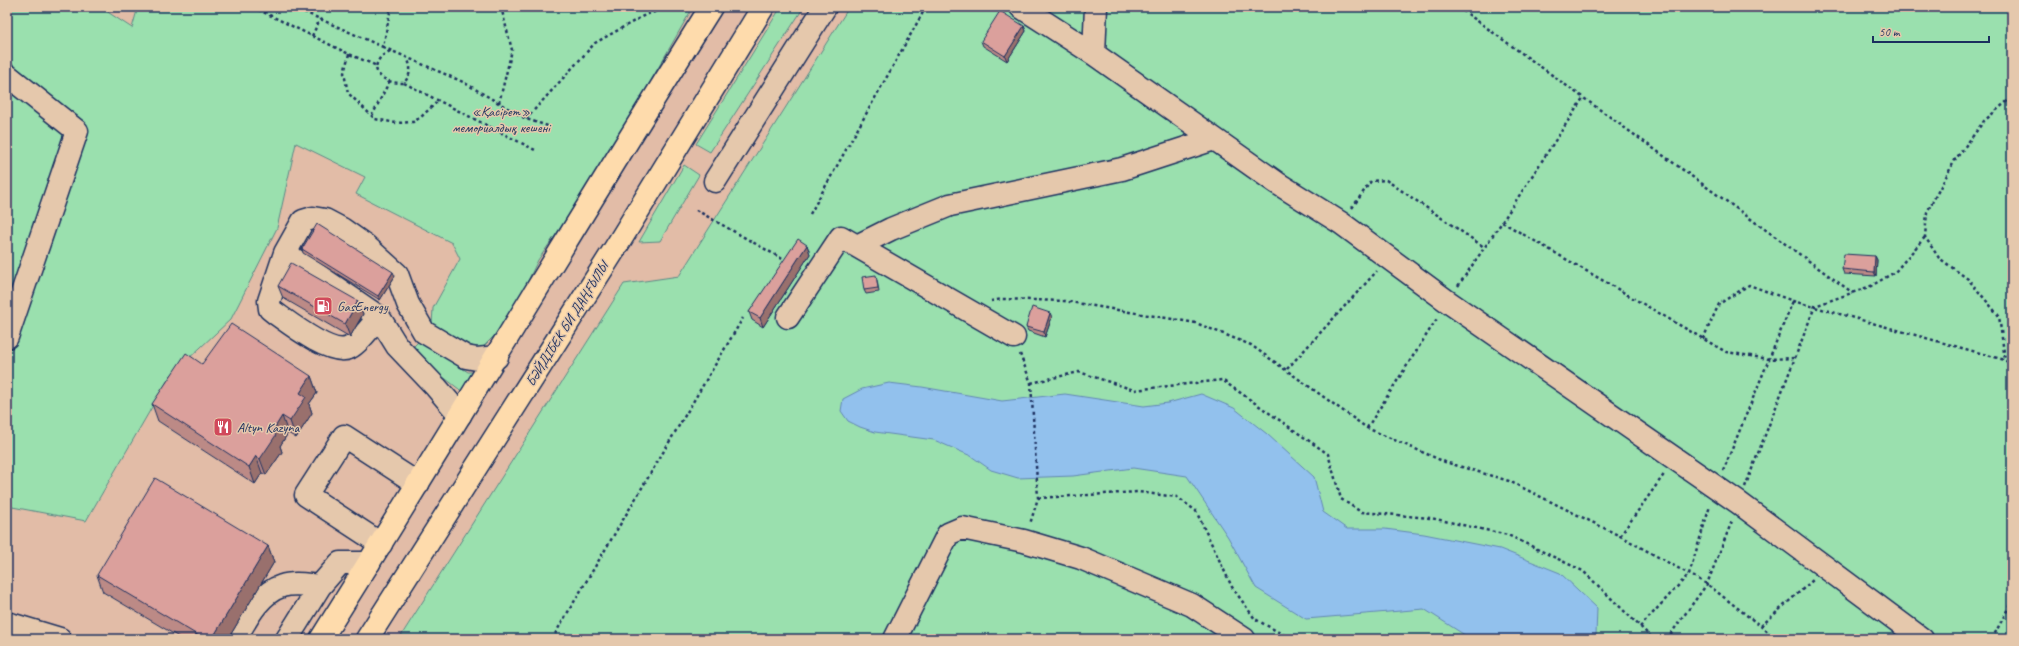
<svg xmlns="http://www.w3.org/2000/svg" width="2019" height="646" viewBox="0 0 2019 646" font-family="Caveat,sans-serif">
<rect width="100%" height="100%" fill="#e2bca7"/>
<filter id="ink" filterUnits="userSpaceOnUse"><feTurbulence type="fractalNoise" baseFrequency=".025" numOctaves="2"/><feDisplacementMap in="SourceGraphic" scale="8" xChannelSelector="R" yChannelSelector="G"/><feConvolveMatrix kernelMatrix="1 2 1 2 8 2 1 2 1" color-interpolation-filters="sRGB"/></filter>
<g filter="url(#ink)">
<path fill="#9ae0ae" stroke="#5a8886" d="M 7,7 L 100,7 L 132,28 L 138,7 L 693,7 L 593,182 L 538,260 L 508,322 L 480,350 L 432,325 L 433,308 L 460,259 L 452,243 L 356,194 L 365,177 L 296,143 L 277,228 L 231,319 L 170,376 L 86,521 L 7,506 Z
M 781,7 L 804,7 L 710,152 L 696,144 Z
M 847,7 L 2012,7 L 2012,639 L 399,639 L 624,284 L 679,276 L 846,12 Z
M 684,165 L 699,175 L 660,241 L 639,242 Z
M 419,341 L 468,372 L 480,372 L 464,393 L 415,355 L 412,348 Z"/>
<path fill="#92c1ed" stroke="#6287b4" d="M 889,383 L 922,387 L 1002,401 L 1065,394 L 1144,406 L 1168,403 L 1201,394 L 1234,408 L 1267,434 L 1314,477 L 1323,512 L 1347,529 L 1385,529 L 1424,534 L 1500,549 L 1560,573 L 1597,608 L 1596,635 L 1600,639 L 1471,639 L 1424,609 L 1306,619 L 1256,588 L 1228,537 L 1187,476 L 1133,468 L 1073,476 L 1018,478 L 991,470 L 971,456 L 934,440 L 875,432 L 860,427 L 848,421 L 841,411 L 843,399 L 862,389 Z"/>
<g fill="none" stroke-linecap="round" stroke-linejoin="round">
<g stroke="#1b2f5e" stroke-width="25">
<path id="minor" d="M 1021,7 L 1094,54 L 1277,183 L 1341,223 L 1447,301 L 1739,503 L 1922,639
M 1094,54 L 1096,7
M 7,75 L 77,131 L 7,337
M 715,181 L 825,7
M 857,246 L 891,229 L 950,205 L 1122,169 L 1214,139
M 285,253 L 269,301 L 270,309 L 275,313 C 289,323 331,356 349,348 C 358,344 372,325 379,317
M 788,317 L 841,237 L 1014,337
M 460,415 L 436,387 L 397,346 L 379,317 L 285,253 L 303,221 L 313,218 L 325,220 L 342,229 L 366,246 L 397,274 L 408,304 L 424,332 L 466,357 L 477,359 L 497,357
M 381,544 L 306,495 L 344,436 L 418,484
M 7,623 L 60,639
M 235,639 C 246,620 259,593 282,586 C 293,582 308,585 320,586
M 287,639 L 320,586 L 340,563 L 369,563
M 895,639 L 948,534 L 962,528 L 1024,541 L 1081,558 L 1192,605 L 1244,639"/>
</g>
<g stroke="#1b2f5e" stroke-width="25">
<path id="major" d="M 321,639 C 453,430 579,217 711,7
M 367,639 L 616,247 L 763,7"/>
</g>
<path stroke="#1b2f5e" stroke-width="2.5" stroke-dasharray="3 3" stroke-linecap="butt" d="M 253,7 L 349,54 L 377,66
M 293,7 L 383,47 L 391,7
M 1458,7 L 1853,293
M 312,36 L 320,19
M 383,47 L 463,82 L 526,119 L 548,126
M 390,51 C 387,53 382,55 380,58 C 367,76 391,84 404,83 C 411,74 412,68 407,58
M 349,54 L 344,73 L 348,93 L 375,119 L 396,123 L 413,122 L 421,117 L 438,101
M 404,83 L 535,150
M 2012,97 L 1984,121 L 1955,160 L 1927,212 L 1925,237 L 1939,258 L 1968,279 L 1999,316 L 2005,360 L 2012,365
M 499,103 L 512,50 L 501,7
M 372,116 L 389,82
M 526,119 L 595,43 L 645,15 L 670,7
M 1352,208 L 1371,181 L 1386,180 L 1484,247
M 696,210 L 786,261
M 810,214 L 926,7
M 1502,222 L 1583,98
M 1458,286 L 1502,222 L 1726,352 L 1769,359 L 1795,358
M 991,301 L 1002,299 L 1064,301 L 1196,323 L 1251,345 L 1367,428 L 1445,462 L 1509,481 L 1620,536 L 1707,584 L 1777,639
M 1703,339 L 1719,304 L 1749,285 L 1793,301 L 2005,360
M 1020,354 L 1031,383 L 1038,498 L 1030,524
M 1287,369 L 1377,271
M 1031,383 L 1079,372 L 1134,390 L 1222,380 L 1328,454 L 1341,499 L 1361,512 L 1431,518 L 1508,535 L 1583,571 L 1653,639
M 1367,428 L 1438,317
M 1723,471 L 1793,301
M 1745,487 L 1815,306 L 1871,286 L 1895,272 L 1925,237
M 1038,498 L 1138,492 L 1177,497 L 1196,511 L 1232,587 L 1255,619 L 1291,639
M 1620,536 L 1665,473
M 1761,626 L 1813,580
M 1640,627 L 1689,574 L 1710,506
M 552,639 L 743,318
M 1667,639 L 1707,584 L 1732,521
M 1992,639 L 2012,601"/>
<use href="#minor" stroke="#e5c8ac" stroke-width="22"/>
<use href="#major" stroke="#fedbac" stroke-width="22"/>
</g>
<path fill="#bc8a86" stroke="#1b2f5e" d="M 1024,26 L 1026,31 L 1007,61 L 983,46 L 981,41 Z
M 807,245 L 810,254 L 763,327 L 752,320 L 749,312 Z
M 302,249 L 395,276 L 380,300 L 303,253 Z
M 1875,256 L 1877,260 L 1876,276 L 1844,274 L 1842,269 Z
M 877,280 L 879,292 L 866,294 L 864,290 Z
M 278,286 L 358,301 L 363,314 L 350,337 L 283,298 Z
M 1052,317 L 1045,337 L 1028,331 L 1026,327 Z
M 202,364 L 311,376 L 317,393 L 309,404 L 312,413 L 296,438 L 288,433 L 280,446 L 282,452 L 266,475 L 262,473 L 255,484 L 158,421 L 152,404 Z
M 268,546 L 274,562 L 228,639 L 182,639 L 103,592 L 97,575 Z"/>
<path fill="#99706d" stroke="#1b2f5e" d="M 1024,26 L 1026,31 L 1007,61 L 1005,56 Z
M 807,245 L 810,254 L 763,327 L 760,318 Z
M 1875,256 L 1877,260 L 1876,276 L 1874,272 Z
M 393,272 L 395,276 L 380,300 L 378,296 Z
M 358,301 L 363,314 L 350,337 L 345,324 Z
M 1050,313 L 1052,317 L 1045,337 L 1044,332 Z
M 311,376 L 317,393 L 309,404 L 312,413 L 296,438 L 290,421 L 300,393 Z
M 282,416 L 288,433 L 280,446 L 282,452 L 266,475 L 260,459 L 272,432 Z
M 256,456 L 262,473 L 255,484 L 249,467 Z
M 268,546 L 274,562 L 228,639 L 212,639 Z"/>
<path fill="#dba09c" stroke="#1b2f5e" d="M 1000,11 L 1024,26 L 1005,56 L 981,41 Z
M 317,224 L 393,272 L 378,296 L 302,249 Z
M 798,239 L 807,245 L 760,318 L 749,312 Z
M 1844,254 L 1875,256 L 1874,272 L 1842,269 Z
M 291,263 L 358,301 L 345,324 L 278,286 Z
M 876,275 L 878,288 L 864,290 L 862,277 Z
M 1032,307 L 1050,313 L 1044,332 L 1026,327 Z
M 231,324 L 311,376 L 300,393 L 306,397 L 290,421 L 282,416 L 272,432 L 276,435 L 260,459 L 256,456 L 249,467 L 152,404 L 186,353 L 202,364 Z
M 155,478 L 268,546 L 212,639 L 204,639 L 97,575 Z"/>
</g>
<defs>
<g id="fuel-square" transform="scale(1)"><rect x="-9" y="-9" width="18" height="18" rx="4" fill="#d1495b" stroke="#e5c8ac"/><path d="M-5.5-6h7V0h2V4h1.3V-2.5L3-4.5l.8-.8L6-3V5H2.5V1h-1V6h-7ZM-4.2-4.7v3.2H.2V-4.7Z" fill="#fff"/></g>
<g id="restaurant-square" transform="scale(1)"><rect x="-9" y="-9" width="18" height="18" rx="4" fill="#d1495b" stroke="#e5c8ac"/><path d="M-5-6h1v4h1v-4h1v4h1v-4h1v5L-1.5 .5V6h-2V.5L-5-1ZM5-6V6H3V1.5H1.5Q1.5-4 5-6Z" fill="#fff"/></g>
</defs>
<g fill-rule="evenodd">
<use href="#fuel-square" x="323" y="306"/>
<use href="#restaurant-square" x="223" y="427"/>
</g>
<g text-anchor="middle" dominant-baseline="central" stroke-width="3" stroke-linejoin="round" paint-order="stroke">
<g font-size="14" fill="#213862" stroke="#e5c8ac">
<text x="501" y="111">«Қасірет»<tspan x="501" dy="16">мемориалдық кешені</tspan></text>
</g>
<g font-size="14" fill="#1b2f5e" stroke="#e5c8ac" text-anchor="start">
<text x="337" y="306">GasEnergy</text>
<text x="237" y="427">Altyn Kazyna</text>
</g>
<g font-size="14" fill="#1b2f5e" stroke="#e5c8ac">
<text transform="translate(567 324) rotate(-58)">БӘЙДІБЕК БИ ДАҢҒЫЛЫ</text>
</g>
</g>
<rect width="2019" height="646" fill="none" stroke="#e5c8ac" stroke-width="24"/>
<rect x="12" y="12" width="1995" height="622" fill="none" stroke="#1b2f5e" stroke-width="1.5" filter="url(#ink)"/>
<path d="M1873 36v6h116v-6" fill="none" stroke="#1b2f5e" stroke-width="2"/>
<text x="1879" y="36" font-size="12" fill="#1b2f5e" stroke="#e5c8ac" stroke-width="3" paint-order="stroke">50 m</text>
</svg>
